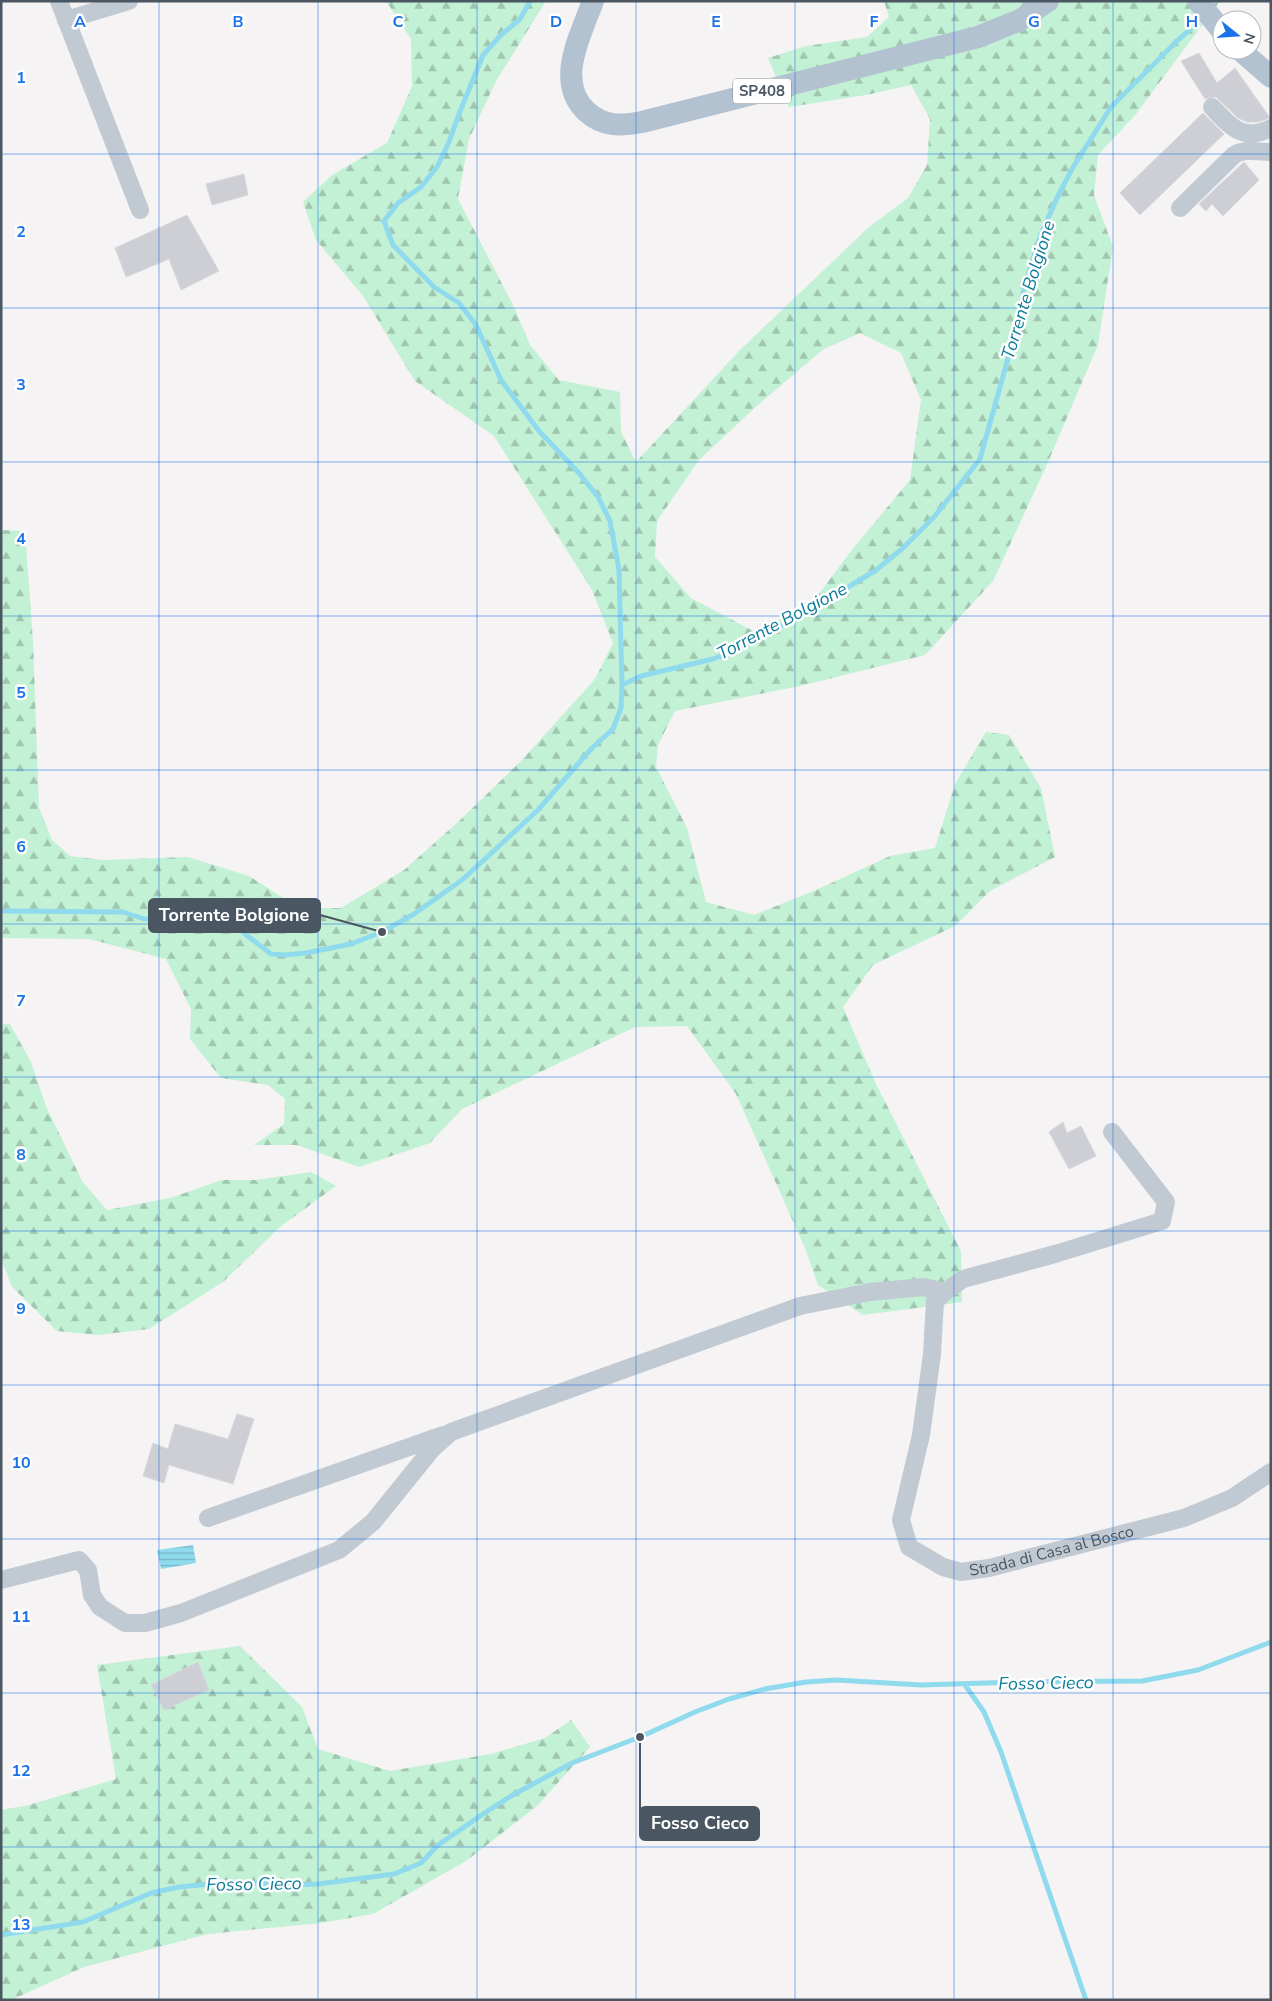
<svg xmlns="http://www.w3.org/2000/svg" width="1272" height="2001" viewBox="0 0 1272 2001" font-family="'Nunito Sans',sans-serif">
<defs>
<pattern id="forest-firs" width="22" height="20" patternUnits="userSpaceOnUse" patternTransform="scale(1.25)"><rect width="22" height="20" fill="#c3f1d5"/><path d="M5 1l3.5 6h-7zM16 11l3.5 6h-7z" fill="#a0c6b0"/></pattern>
<pattern id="water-rules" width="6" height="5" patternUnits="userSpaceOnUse" patternTransform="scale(1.25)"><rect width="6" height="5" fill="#90daee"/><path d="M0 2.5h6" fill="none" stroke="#78b4c4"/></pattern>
</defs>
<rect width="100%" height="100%" fill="#f5f3f3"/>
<path fill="url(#forest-firs)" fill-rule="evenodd" d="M 386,1 L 546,1 L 496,81 L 469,139 L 458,199 L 514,307 L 530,345 L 559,380 L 620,392 L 621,432 L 636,462 L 740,350 L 869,227 L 908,198 L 927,165 L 930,119 L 911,85 L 866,95 L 789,107 L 768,58 L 806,46 L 867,37 L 889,17 L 884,1 L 995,1 L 998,3 L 1002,1 L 1220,1 L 1136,114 L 1098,155 L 1094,195 L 1113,247 L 1098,345 L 1045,469 L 993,581 L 925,655 L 800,686 L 675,711 L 658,745 L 656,767 L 687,828 L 706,902 L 754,915 L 816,890 L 890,856 L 935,848 L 955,784 L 986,732 L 1009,735 L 1041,788 L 1055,857 L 990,891 L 955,926 L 873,965 L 843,1007 L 876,1084 L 961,1251 L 962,1302 L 863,1315 L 818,1285 L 805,1248 L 736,1094 L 687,1026 L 635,1027 L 462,1109 L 430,1143 L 359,1167 L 297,1145 L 254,1145 L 284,1124 L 285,1099 L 268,1085 L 221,1078 L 190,1039 L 191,1009 L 166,959 L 89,939 L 1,938 L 1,530 L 25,531 L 33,641 L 39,808 L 52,840 L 70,856 L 103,860 L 188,857 L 249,876 L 299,908 L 341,908 L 404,870 L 457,823 L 521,761 L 595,679 L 613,643 L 592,590 L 494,436 L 415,381 L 363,296 L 316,240 L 303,202 L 332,175 L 387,143 L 412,86 L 411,39 ZM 860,333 L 901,353 L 921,400 L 910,480 L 851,551 L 810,606 L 753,631 L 691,598 L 655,557 L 657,521 L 699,460 L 761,402 L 824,349 Z
M 1,1024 L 10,1024 L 31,1062 L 46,1106 L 82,1181 L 107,1210 L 170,1198 L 222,1180 L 256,1180 L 311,1172 L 336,1186 L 280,1227 L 223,1282 L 149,1329 L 98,1335 L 57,1331 L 12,1287 L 1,1259 Z
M 240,1646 L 302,1707 L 318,1749 L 390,1771 L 491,1754 L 545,1738 L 571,1720 L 590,1747 L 537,1806 L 466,1861 L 373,1914 L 321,1923 L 208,1934 L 84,1967 L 11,2000 L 1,2000 L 1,1810 L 29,1805 L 116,1779 L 97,1665 Z"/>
<path fill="url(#water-rules)" d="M 193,1545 L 196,1563 L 161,1569 L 157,1550 Z"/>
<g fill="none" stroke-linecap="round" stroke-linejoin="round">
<path stroke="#90daee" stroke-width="5" d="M 622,685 L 641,676 L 713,659 L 738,649 L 803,614 L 875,571 L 903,548 L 934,517 L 980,459 L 1020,315 L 1024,288 L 1041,234 L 1056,200 L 1072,169 L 1111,107 L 1177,41 L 1195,25 L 1202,15
M 1,911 L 123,912 L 144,919 L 171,918 L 203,907 L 226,912 L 245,934 L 271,954 L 285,955 L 306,953 L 351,944 L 382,932 L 414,914 L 462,880 L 538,810 L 592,748 L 613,729 L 621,708 L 622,685 L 619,570 L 610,521 L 598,497 L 579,473 L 539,431 L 501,380 L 476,325 L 459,303 L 434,287 L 393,245 L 384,221 L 398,203 L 421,187 L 437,167 L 449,142 L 459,114 L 483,55 L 500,36 L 520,19 L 530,1
M 965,1685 L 984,1712 L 1001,1752 L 1086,2000
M 1,1935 L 83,1922 L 151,1893 L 179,1887 L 232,1882 L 296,1885 L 318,1884 L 394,1874 L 421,1863 L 438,1845 L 483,1814 L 511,1796 L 572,1763 L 640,1737 L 695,1712 L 729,1699 L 765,1689 L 806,1682 L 836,1680 L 921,1685 L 1022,1682 L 1142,1681 L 1198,1670 L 1271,1642"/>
</g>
<path fill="#cdcfd5" stroke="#d7d9de" d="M 1199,53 L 1217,83 L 1235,68 L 1270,118 L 1258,122 L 1247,122 L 1238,118 L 1216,97 L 1205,99 L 1181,61 Z
M 1203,113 L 1224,134 L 1140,215 L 1120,193 Z
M 1244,162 L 1259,180 L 1223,216 L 1212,204 L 1206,211 L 1199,204 Z
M 244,174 L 248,195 L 212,205 L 206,184 Z
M 187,215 L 219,271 L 181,290 L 169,259 L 126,277 L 115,248 Z
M 1063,1122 L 1067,1133 L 1081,1126 L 1096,1156 L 1069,1169 L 1049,1132 Z
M 237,1414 L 254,1419 L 233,1484 L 169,1465 L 164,1483 L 143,1476 L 153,1443 L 168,1449 L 175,1424 L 228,1439 Z
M 198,1662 L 209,1690 L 164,1710 L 151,1685 Z"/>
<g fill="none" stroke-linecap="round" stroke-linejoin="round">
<g stroke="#c1cad2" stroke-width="18">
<path d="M 59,1 L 140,210"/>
<path d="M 66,20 L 129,1"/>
<path d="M 1212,107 C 1231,127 1242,142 1271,128"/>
<path d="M 1180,208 L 1234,155 C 1245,148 1257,152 1271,152"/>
<path id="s1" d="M 1112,1132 L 1166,1202 L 1162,1221 L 1055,1254 L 963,1279 L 945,1292 L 935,1301 L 932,1354 L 921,1435 L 901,1520 L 909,1547 L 943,1567 L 961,1572 L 989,1568 L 1184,1518 L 1232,1498 L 1271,1472"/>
<path d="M 208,1518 L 443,1435"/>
<path d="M 1,1580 L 79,1560 L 88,1570 L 92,1595 L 100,1607 L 125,1623 L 145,1623 L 181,1613 L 339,1550 L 373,1522 L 432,1449 L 451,1432 L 800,1306 L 870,1292 L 924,1287 L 945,1292"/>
</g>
<path stroke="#b3c2d1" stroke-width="22" d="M 593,1 C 581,35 554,82 587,112 C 604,127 621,126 642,122 L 978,37 L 1020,20 L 1048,1
M 1198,1 L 1222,31
M 1240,50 L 1271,77"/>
</g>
<path fill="none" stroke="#1a73e8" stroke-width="1" stroke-opacity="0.55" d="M 159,1 L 159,2000M 318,1 L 318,2000M 477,1 L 477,2000M 636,1 L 636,2000M 795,1 L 795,2000M 954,1 L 954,2000M 1113,1 L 1113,2000M 1,154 L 1271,154M 1,308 L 1271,308M 1,462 L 1271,462M 1,616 L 1271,616M 1,770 L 1271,770M 1,924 L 1271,924M 1,1077 L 1271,1077M 1,1231 L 1271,1231M 1,1385 L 1271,1385M 1,1539 L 1271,1539M 1,1693 L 1271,1693M 1,1847 L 1271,1847"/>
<g text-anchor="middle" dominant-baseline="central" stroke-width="5" stroke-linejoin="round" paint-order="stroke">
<rect fill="#fff" stroke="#808990" stroke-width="1" x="733" y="78.5" width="58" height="25" rx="4"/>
<g font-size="15" font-weight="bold" fill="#4a5661">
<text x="762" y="91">SP408</text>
</g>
<g font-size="16" fill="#4a5661" stroke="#fff">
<text stroke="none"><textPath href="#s1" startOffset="752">Strada di Casa al Bosco</textPath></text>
</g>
<g font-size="18" font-style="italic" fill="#0c7c9b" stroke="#fff">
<text transform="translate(1028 290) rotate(-73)">Torrente Bolgione</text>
<text transform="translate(782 621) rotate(-28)">Torrente Bolgione</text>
<text transform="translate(1046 1683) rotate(-1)">Fosso Cieco</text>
<text transform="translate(254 1884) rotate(-1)">Fosso Cieco</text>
</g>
</g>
<g font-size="16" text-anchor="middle" font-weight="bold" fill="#1a73e8" stroke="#fff" stroke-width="5" stroke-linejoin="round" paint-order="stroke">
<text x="80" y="27">A</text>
<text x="238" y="27">B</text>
<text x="398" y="27">C</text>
<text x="556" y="27">D</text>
<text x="716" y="27">E</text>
<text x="874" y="27">F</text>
<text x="1034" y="27">G</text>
<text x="1192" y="27">H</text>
<text x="21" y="83">1</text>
<text x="21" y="237">2</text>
<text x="21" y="390">3</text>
<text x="21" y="544">4</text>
<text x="21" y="698">5</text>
<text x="21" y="852">6</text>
<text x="21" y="1006">7</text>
<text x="21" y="1160">8</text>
<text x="21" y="1314">9</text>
<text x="21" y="1468">10</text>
<text x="21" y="1622">11</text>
<text x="21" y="1776">12</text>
<text x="21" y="1930">13</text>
</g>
<path fill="none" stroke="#4a5661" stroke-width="2" d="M382 932L320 915M640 1737L640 1823"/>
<g fill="#4a5661" stroke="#fff" stroke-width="2">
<circle cx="382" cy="932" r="5"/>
<circle cx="640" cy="1737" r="5"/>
</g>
<g fill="#4a5661" stroke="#4a5661" stroke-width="2">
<rect x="149" y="899" width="171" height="33" rx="5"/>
<rect x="640" y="1807" width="119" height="33" rx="5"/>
</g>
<g font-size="18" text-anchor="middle" font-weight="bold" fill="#fff">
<text x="234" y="921">Torrente Bolgione</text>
<text x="700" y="1829">Fosso Cieco</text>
</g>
<rect width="1272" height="2001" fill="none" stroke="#4a5661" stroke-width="5"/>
<g transform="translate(1237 35) rotate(107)"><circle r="24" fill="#ffffff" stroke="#b7bbc0"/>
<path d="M0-4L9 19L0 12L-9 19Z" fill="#1a73e8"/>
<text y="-8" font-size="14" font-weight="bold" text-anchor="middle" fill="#4a5661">N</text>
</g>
</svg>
